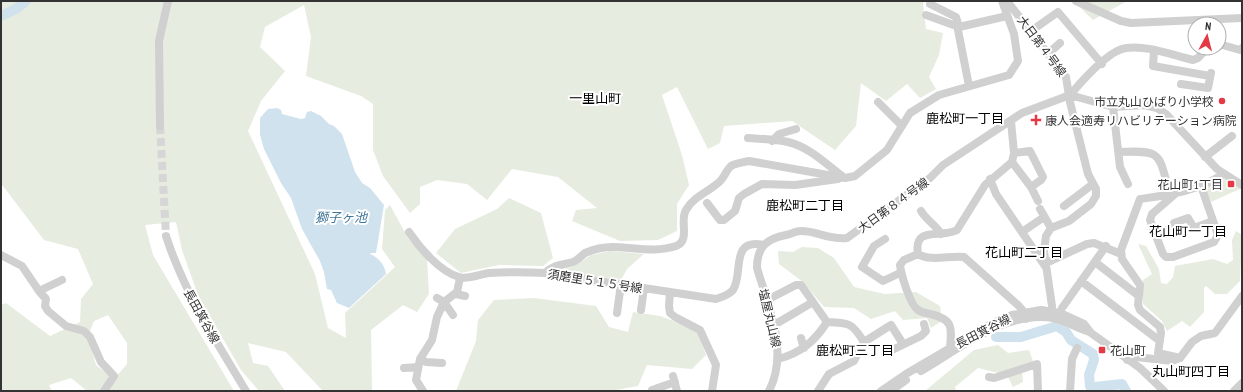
<svg xmlns="http://www.w3.org/2000/svg" width="1243" height="392" viewBox="0 0 1243 392" font-family="'PT Sans Narrow','Noto Sans JP',sans-serif">
<rect width="100%" height="100%" fill="#fff"/>
<path fill="#e6ecdf" fill-rule="evenodd" d="M 1,1 L 924,1 L 923,4 L 926,29 L 943,33 L 939,55 L 929,77 L 936,89 L 920,98 L 907,84 L 886,101 L 861,83 L 856,126 L 835,150 L 792,121 L 724,126 L 720,143 L 708,149 L 677,87 L 662,95 L 682,155 L 689,185 L 677,204 L 677,231 L 658,240 L 620,241 L 572,221 L 576,210 L 597,208 L 558,177 L 512,169 L 487,200 L 467,184 L 437,180 L 420,187 L 420,204 L 410,213 L 383,176 L 373,150 L 373,104 L 361,96 L 306,76 L 311,37 L 304,5 L 265,27 L 260,47 L 285,71 L 261,101 L 248,131 L 315,274 L 328,328 L 346,338 L 345,313 L 395,267 L 382,249 L 385,210 L 390,205 L 408,238 L 427,259 L 429,294 L 417,312 L 403,305 L 371,330 L 372,391 L 323,391 L 286,352 L 248,343 L 253,363 L 268,366 L 285,391 L 259,391 L 241,370 L 198,295 L 182,250 L 176,222 L 145,225 L 153,255 L 234,391 L 87,391 L 71,378 L 49,385 L 52,391 L 1,391 L 1,305 L 6,303 L 50,336 L 80,322 L 81,299 L 93,284 L 78,249 L 44,240 L 3,186 L 1,186 ZM 108,315 L 127,343 L 127,364 L 114,379 L 96,365 L 88,336 L 94,321 Z
M 1073,1 L 1127,1 L 1093,20 Z
M 1224,178 L 1242,188 L 1211,202 L 1204,187 Z
M 509,198 L 541,213 L 553,258 L 543,266 L 499,265 L 461,273 L 436,253 L 455,229 L 497,209 Z
M 1236,231 L 1242,235 L 1240,281 L 1227,294 L 1215,294 L 1206,286 L 1204,288 L 1204,312 L 1190,327 L 1182,321 L 1167,331 L 1162,321 L 1143,304 L 1143,280 L 1152,274 L 1138,244 L 1146,246 L 1159,269 L 1161,283 L 1167,284 L 1173,277 L 1175,266 L 1213,259 L 1227,264 L 1233,260 L 1232,240 Z
M 802,247 L 818,248 L 834,258 L 854,287 L 885,294 L 916,292 L 940,306 L 942,321 L 931,328 L 927,318 L 903,320 L 895,311 L 871,319 L 854,308 L 824,307 L 803,282 L 779,264 L 778,251 L 793,252 Z
M 610,251 L 644,254 L 627,269 L 621,280 L 558,272 L 578,264 L 591,255 Z
M 534,298 L 596,306 L 609,327 L 628,332 L 633,312 L 660,316 L 697,330 L 706,355 L 692,369 L 647,365 L 638,386 L 610,391 L 456,391 L 476,341 L 478,320 L 494,300 Z
M 998,345 L 1008,353 L 1029,350 L 1033,361 L 1022,369 L 1023,382 L 1013,387 L 1007,375 L 978,368 L 955,387 L 956,391 L 925,391 L 974,350 Z"/>
<path fill="#cfe2ee" d="M 277,108 L 281,110 L 282,114 L 301,119 L 305,118 L 307,112 L 311,111 L 321,116 L 329,124 L 334,126 L 342,134 L 355,172 L 362,183 L 370,188 L 384,205 L 376,253 L 371,253 L 370,254 C 378,257 385,265 386,274 L 349,308 L 337,303 L 331,290 L 327,289 L 324,272 L 320,261 L 302,229 L 291,198 L 281,183 L 264,149 L 260,135 L 260,118 L 268,109 Z"/>
<g fill="none" stroke-linecap="round" stroke-linejoin="round">
<path stroke="#cfe2ee" stroke-width="10" d="M 1,16 L 16,9 L 26,1
M 996,337 L 1021,337 L 1057,326 L 1066,332 L 1071,340 L 1093,354 L 1094,360 L 1089,375 L 1090,386 L 1095,387 L 1122,384 L 1126,391"/>
<path stroke="#d6d6d6" stroke-width="8" stroke-dasharray="8 4" stroke-linecap="butt" d="M 160,126 L 166,236"/>
<path stroke="#d0d0d0" stroke-width="8" d="M 1007,1 L 1066,77 L 1070,102 L 1088,174 L 1096,189 L 1096,196 L 1091,204 L 1069,221 L 1051,228 L 1046,236 L 1044,251 L 1052,306
M 1076,1 L 1121,21 L 1131,23 L 1242,18
M 926,15 L 959,27 L 956,17 L 930,4
M 1031,31 L 1058,12 L 1102,64
M 1219,44 L 1240,50 L 1242,48
M 1154,51 L 1153,66 L 1210,76
M 1049,53 L 1060,43
M 1181,84 L 1208,88 L 1211,73
M 969,86 L 958,30 L 959,27 L 1007,16
M 1070,95 C 1081,82 1109,50 1126,48 C 1147,45 1172,55 1193,60 L 1198,58 L 1207,48
M 878,102 L 902,126
M 1113,107 L 1120,167 L 1128,184
M 1011,121 L 1014,153 L 1012,162 L 985,185 L 957,230 C 941,239 913,225 918,254 C 931,262 950,255 964,257 L 1019,306 L 1024,312 L 1026,319
M 160,126 L 159,41 L 168,1
M 748,138 C 761,139 775,139 788,142 C 809,147 825,163 842,176
M 772,141 L 779,134 L 796,129
M 1119,152 C 1164,150 1158,154 1170,194
M 1205,157 L 1232,136
M 1012,162 L 1031,187 L 1041,180 L 1043,177 L 1030,151 L 1014,153
M 990,179 L 996,194 L 1045,266
M 1031,187 L 1038,201
M 1175,194 L 1152,214 L 1150,220 L 1163,254 L 1166,257 L 1173,257 L 1214,242 L 1218,235 L 1201,186
M 707,203 L 720,220 L 724,220 L 735,211 L 739,198 L 744,194 L 762,184 L 795,185 L 838,179
M 1064,206 L 1093,184
M 1040,209 L 1051,228
M 921,211 C 927,221 936,225 941,234
M 409,232 C 419,247 440,272 459,277 C 468,280 480,274 489,273 C 508,272 527,272 545,273 L 716,299 C 722,297 729,295 733,290 C 744,273 729,238 764,245
M 1022,232 L 1044,217
M 1155,235 L 1172,228 L 1174,223 L 1188,218 L 1194,228 L 1213,221
M 166,236 C 184,292 216,341 246,391
M 885,239 L 874,246 L 862,267 L 883,281 L 900,273
M 918,254 L 904,260 L 900,265 C 901,274 910,305 918,310 C 922,313 927,313 930,314 C 953,319 952,327 950,348
M 1,255 L 22,266 L 39,291 L 62,280
M 1095,262 L 1139,296
M 1046,263 L 1087,244 L 1094,243 L 1121,254
M 545,273 C 552,265 563,265 573,262 C 578,260 581,256 585,253 C 592,250 604,247 612,247 C 633,247 655,253 676,246 C 691,240 679,221 686,210 C 693,197 708,192 718,183 C 724,179 726,170 731,166 C 736,163 743,162 749,161 L 845,178 L 855,176 L 887,150 L 910,113 L 939,95 L 1009,75 L 1018,61 L 1014,34 L 1002,1
M 1081,281 L 1160,341
M 39,291 L 46,299 L 45,306 L 48,311 L 66,326 L 84,331 L 90,337 L 101,362 L 114,376 L 104,391
M 670,292 L 669,306 L 670,313 L 675,317 L 700,330 L 716,365 L 712,391
M 456,294 L 465,296
M 437,298 L 444,302 L 453,315
M 767,300 L 796,285 L 801,285 L 827,322
M 1062,308 L 1106,246
M 641,310 L 644,288
M 617,313 L 621,284
M 774,325 L 813,302
M 801,338 L 804,348
M 864,342 L 891,325 L 903,344
M 888,352 L 921,336 L 926,331 L 924,324
M 1180,358 L 1158,353 L 1161,333 L 1160,327 L 1140,310 L 1138,305 L 1140,285 L 1122,259 L 1121,250 L 1140,199 C 1168,195 1199,191 1223,174
M 420,359 L 426,362 L 442,363
M 778,359 C 801,353 815,341 827,322 C 850,323 852,323 864,342 L 854,361 L 829,374 L 818,391
M 1127,360 L 1136,357 L 1172,361 L 1180,358 L 1192,342 L 1201,336 L 1215,333 L 1242,296
M 404,368 L 418,367
M 921,371 C 959,349 1006,310 1053,318 C 1066,320 1077,329 1090,332
M 673,376 L 677,391
M 989,377 L 994,378 L 1037,364 L 1038,391
M 652,390 L 675,382
M 423,391 L 416,380 L 420,359 L 432,340 L 437,317 L 444,302 L 457,292 L 460,278
M 769,391 C 789,352 769,308 757,268 C 757,247 766,239 786,235 C 791,234 796,231 801,231 C 818,231 828,240 847,238 L 930,178 L 943,165 L 1022,113 L 1070,95 L 1113,107 L 1144,105 L 1157,108 L 1166,114 L 1217,169 L 1242,185
M 881,391 L 906,374 L 991,324 L 1012,315 L 1041,310 L 1060,313 L 1084,324 L 1091,333 L 1140,368 L 1164,391
M 891,391 L 906,380
M 1070,391 L 1072,359 L 1077,348
M 1234,391 L 1242,383"/>
</g>
<g fill="#e63946" stroke="#fff" stroke-width="1.5">
<circle cx="1222" cy="101" r="4"/>
<path d="M1034 114h4v4h4v4h-4v4h-4v-4h-4v-4h4z"/>
<rect x="1227" y="180" width="8" height="8" rx="2"/>
<rect x="1098" y="346" width="8" height="8" rx="2"/>
</g>
<g text-anchor="middle" dominant-baseline="central" stroke-width="4" stroke-linejoin="round" paint-order="stroke">
<g font-size="12" fill="#333" stroke="#fff">
<text transform="translate(1042 46) rotate(53)">大日第４号線</text>
<text transform="translate(893 205) rotate(-36)">大日第８４号線</text>
<text transform="translate(595 281) rotate(9)">須磨里５１５号線</text>
<text transform="translate(202 316) rotate(61)">長田箕谷線</text>
<text transform="translate(770 318) rotate(77)">塩屋丸山線</text>
<text transform="translate(983 331) rotate(-27)">長田箕谷線</text>
</g>
<g font-size="12" fill="#333" stroke="#fff" text-anchor="end">
<text x="1214" y="101">市立丸山ひばり小学校</text>
<text x="1045" y="120" text-anchor="start">康人会適寿リハビリテーション病院</text>
<text x="1223" y="184">花山町1丁目</text>
<text x="1110" y="350" text-anchor="start">花山町</text>
</g>
<g font-size="13" fill="#000" stroke="#fff">
<text x="595" y="98">一里山町</text>
<text x="965" y="118">鹿松町一丁目</text>
<text x="805" y="205">鹿松町二丁目</text>
<text x="1188" y="231">花山町一丁目</text>
<text x="1024" y="252">花山町二丁目</text>
<text x="855" y="350">鹿松町三丁目</text>
<text x="1191" y="371">丸山町四丁目</text>
</g>
<g font-size="13" font-style="italic" fill="#3f7597" stroke="#fff">
<text x="341" y="217">獅子ヶ池</text>
</g>
</g>
<rect width="1243" height="392" fill="none" stroke="#333333" stroke-width="4"/>
<g transform="translate(1207 36) rotate(7)"><circle r="19" fill="#ffffff" stroke="#adadad"/>
<path d="M0-3L7 15L0 10L-7 15Z" fill="#e63946"/>
<text y="-6" font-size="11" font-weight="bold" text-anchor="middle" fill="#333333">N</text>
</g>
</svg>
